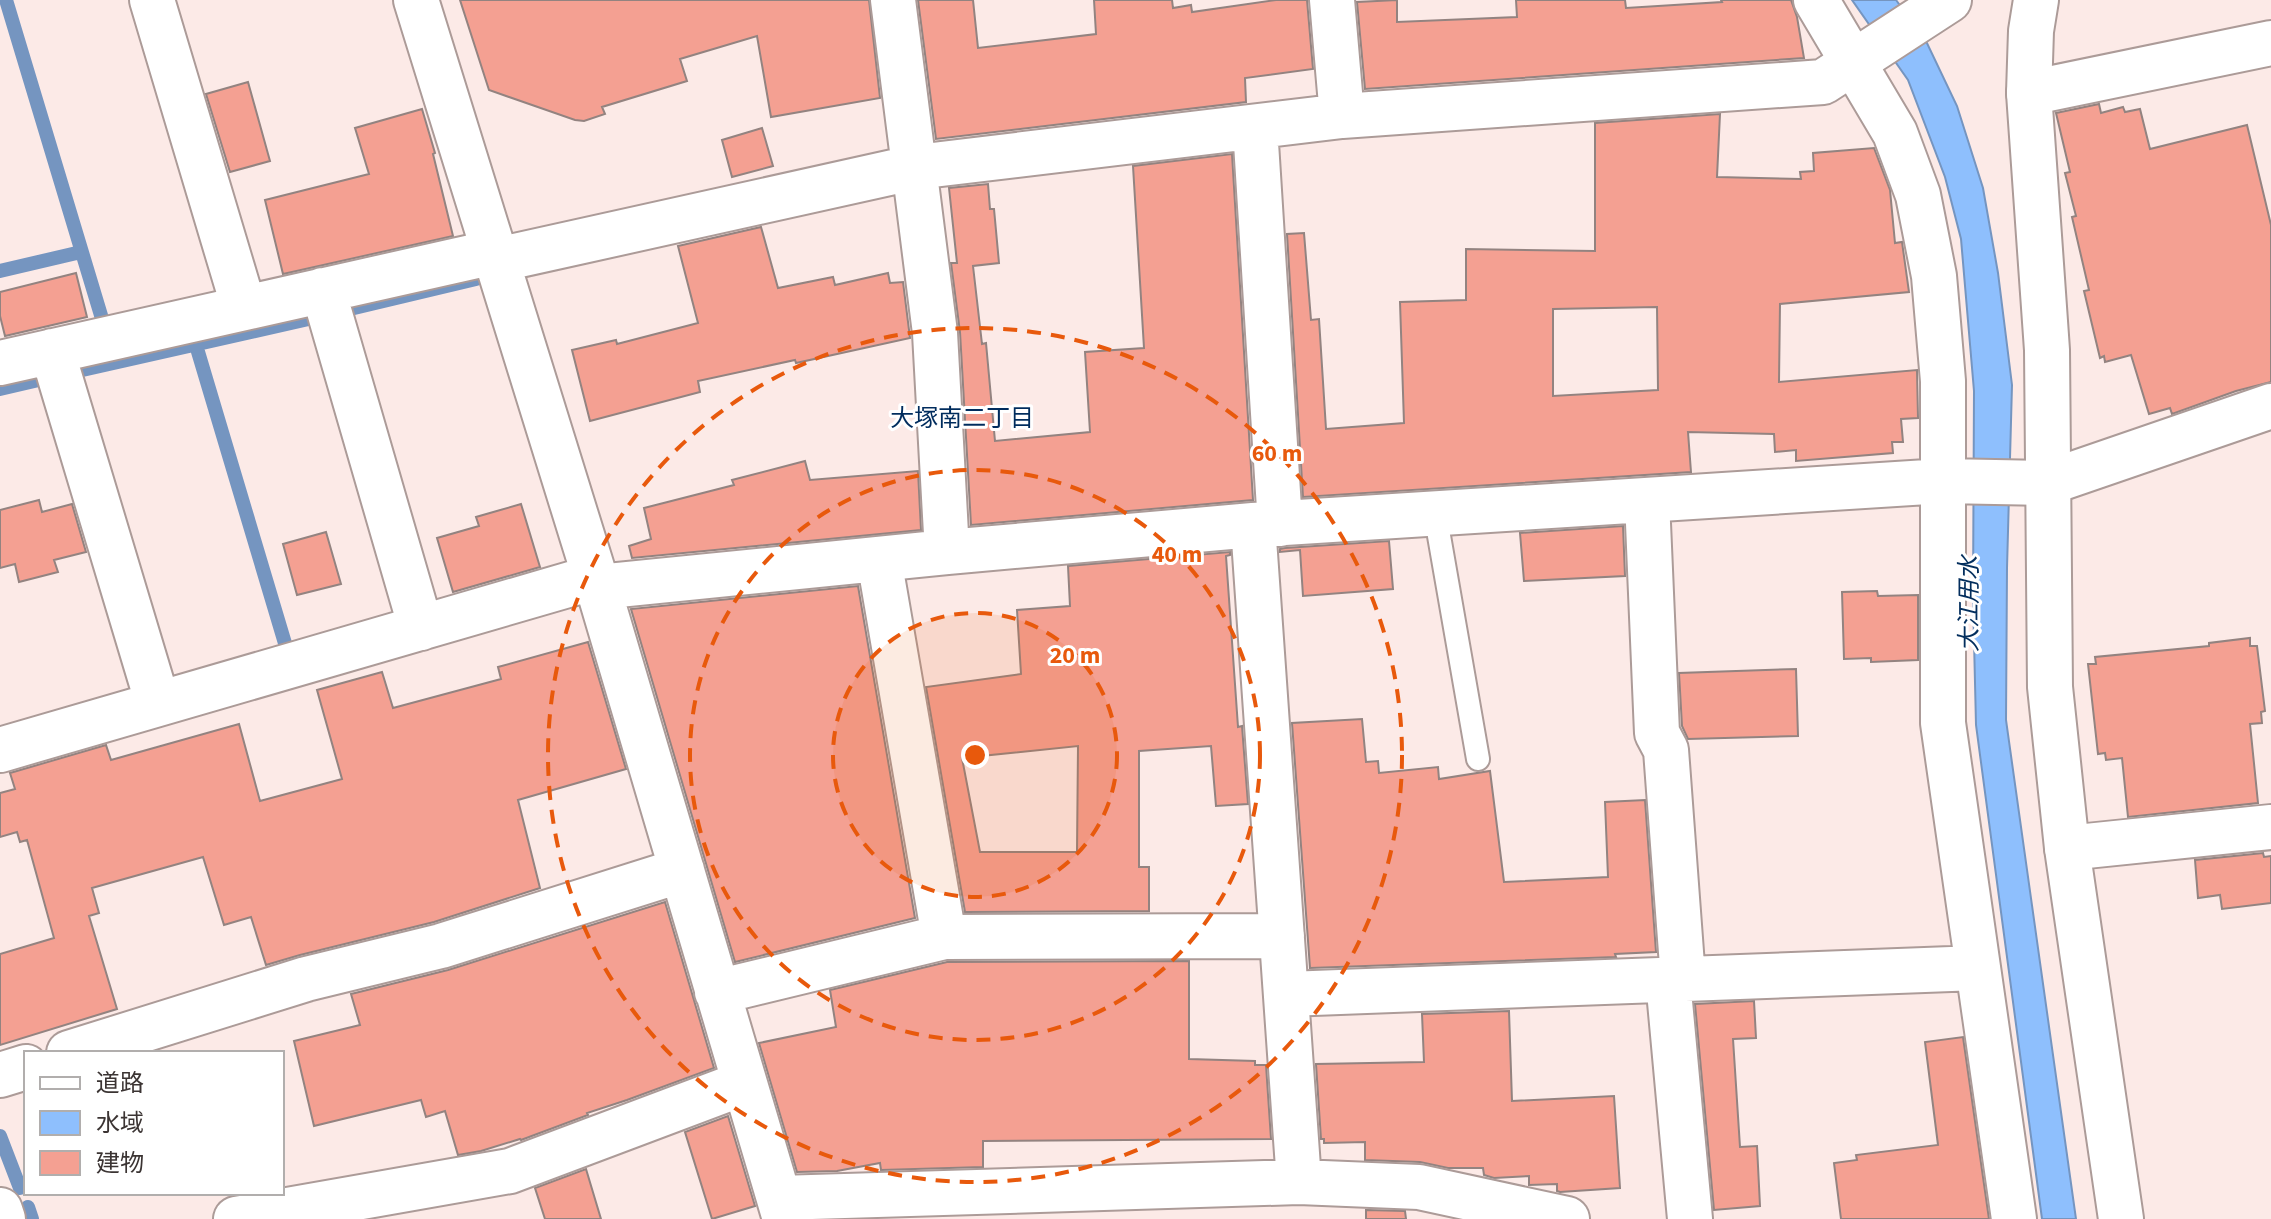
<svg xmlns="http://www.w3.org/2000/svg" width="2271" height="1219" viewBox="0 0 2271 1219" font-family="'Source Sans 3','Noto Sans JP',sans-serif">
<rect width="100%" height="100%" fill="#fceae7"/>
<path fill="#8ebffd" stroke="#7595c0" stroke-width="2" d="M 1852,0 L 1896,0 L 1926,41 L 1957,106 L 1983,188 L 1998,273 L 2012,385 L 2007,568 L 2006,720 L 2076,1219 L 2042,1219 L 1976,725 L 1973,598 L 1974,391 L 1961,239 L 1945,177 L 1908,80 Z"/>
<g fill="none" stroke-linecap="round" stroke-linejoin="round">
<path stroke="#7595c0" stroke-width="14" d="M 6,0 L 103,322
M 0,271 L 81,252
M 350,309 L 476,279
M 196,345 L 287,650
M 78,371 L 313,318
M 0,389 L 43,379
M 0,1136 L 20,1188
M 28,1207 L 32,1219"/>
</g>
<path fill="#f4a092" stroke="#938380" stroke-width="2" fill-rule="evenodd" d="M 460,0 L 869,0 L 880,98 L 771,117 L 757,36 L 680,59 L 687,81 L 602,107 L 605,114 L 584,121 L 575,120 L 489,90 Z
M 918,0 L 973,0 L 978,48 L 1096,34 L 1094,0 L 1172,0 L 1173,8 L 1191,5 L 1192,12 L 1276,0 L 1307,0 L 1313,69 L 1245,78 L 1246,102 L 936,139 Z
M 1397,0 L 1397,22 L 1517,17 L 1516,0 L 1625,0 L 1626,8 L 1722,2 L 1721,0 L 1791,0 L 1797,17 L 1804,58 L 1365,89 L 1357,2 Z
M 248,82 L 270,161 L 230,172 L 206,94 Z
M 2099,104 L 2101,113 L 2123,107 L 2125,112 L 2140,109 L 2150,149 L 2247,125 L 2271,225 L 2271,382 L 2236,391 L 2172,414 L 2170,408 L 2149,414 L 2131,355 L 2105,362 L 2104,356 L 2100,358 L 2084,291 L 2089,290 L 2072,217 L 2076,216 L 2065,173 L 2070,172 L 2056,113 Z
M 422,109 L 435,153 L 433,154 L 453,236 L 283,274 L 265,200 L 369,174 L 355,128 Z
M 1720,114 L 1717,177 L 1801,179 L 1800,172 L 1814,171 L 1813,153 L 1874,148 L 1890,190 L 1895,243 L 1902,242 L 1909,292 L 1780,304 L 1779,382 L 1917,370 L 1918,418 L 1901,419 L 1903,442 L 1892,442 L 1893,453 L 1796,461 L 1796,450 L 1775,452 L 1774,434 L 1688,432 L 1691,472 L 1303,497 L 1287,234 L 1304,233 L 1311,320 L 1319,319 L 1326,429 L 1404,423 L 1400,302 L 1466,300 L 1466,249 L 1595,251 L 1595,123 ZM 1657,307 L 1658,390 L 1553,396 L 1553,309 Z
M 762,128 L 773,166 L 732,177 L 722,140 Z
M 1232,154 L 1253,500 L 971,525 L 960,332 L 951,263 L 957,263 L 949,188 L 988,184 L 990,209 L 994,209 L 999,263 L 973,266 L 982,344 L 986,343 L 995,441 L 1090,432 L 1085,352 L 1144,348 L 1133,166 Z
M 761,227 L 778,288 L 833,277 L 835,285 L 888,273 L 890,283 L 903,282 L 910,338 L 796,363 L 795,360 L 698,381 L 700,392 L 590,421 L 572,350 L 616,340 L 617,344 L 698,323 L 678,246 Z
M 76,273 L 87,317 L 5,336 L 0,316 L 0,292 Z
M 805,461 L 810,480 L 918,471 L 921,530 L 632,558 L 629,546 L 651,539 L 644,508 L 734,485 L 732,480 Z
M 39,500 L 42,512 L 72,504 L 86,552 L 54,560 L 58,572 L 19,582 L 15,564 L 0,568 L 0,510 Z
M 521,504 L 540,567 L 453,592 L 437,538 L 479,526 L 476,517 Z
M 1623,526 L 1625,576 L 1524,581 L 1520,533 Z
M 326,532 L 341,584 L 297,595 L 283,544 Z
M 1389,541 L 1393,589 L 1303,596 L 1300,550 L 1280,552 L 1280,549 L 1285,548 Z
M 1230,552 L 1230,555 L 1226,556 L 1238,727 L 1242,726 L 1248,804 L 1216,806 L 1211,746 L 1139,751 L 1139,867 L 1149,867 L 1149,911 L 965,912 L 926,687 L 1021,674 L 1017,610 L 1070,606 L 1068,566 ZM 1078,746 L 1077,852 L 980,852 L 962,758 Z
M 858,586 L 915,918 L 735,962 L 631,609 Z
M 1877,591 L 1878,596 L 1918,595 L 1918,660 L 1871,662 L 1871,658 L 1844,659 L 1842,592 Z
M 2250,638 L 2250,646 L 2257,646 L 2265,711 L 2261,712 L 2262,723 L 2250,724 L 2258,803 L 2128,817 L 2122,758 L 2106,760 L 2105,753 L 2098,754 L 2088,664 L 2096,664 L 2095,657 L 2209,646 L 2209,643 Z
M 588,642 L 626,769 L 518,800 L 540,888 L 434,922 L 300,955 L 266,965 L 251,917 L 224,925 L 203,857 L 92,888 L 99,913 L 89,916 L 117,1009 L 0,1045 L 0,954 L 54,938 L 27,840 L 20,842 L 17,832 L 0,837 L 0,793 L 15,789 L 10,773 L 106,745 L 111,760 L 239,724 L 260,801 L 342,779 L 317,690 L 382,672 L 393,708 L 501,679 L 498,667 Z
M 1796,669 L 1798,736 L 1688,739 L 1682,726 L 1679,673 Z
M 1362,719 L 1366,762 L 1378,761 L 1379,773 L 1438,767 L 1439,779 L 1490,771 L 1504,882 L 1608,877 L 1605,802 L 1645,800 L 1656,952 L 1615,954 L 1616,957 L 1310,968 L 1292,723 Z
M 2263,853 L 2264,857 L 2271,856 L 2271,903 L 2222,909 L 2220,895 L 2198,898 L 2195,860 Z
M 665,902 L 714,1068 L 627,1100 L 587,1113 L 588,1115 L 521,1140 L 520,1139 L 481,1151 L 458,1155 L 445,1111 L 426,1117 L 421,1100 L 314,1126 L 294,1041 L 360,1025 L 351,994 L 448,970 Z
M 1189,961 L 1189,1059 L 1255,1061 L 1255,1065 L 1266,1065 L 1271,1139 L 983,1141 L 983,1167 L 881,1170 L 880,1163 L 837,1171 L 797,1172 L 759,1043 L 836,1027 L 830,990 L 947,962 Z
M 1754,1001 L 1756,1038 L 1733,1039 L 1740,1147 L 1757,1146 L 1760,1206 L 1714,1210 L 1695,1004 Z
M 1509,1011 L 1512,1101 L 1614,1096 L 1620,1188 L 1560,1192 L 1557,1191 L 1557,1184 L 1529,1185 L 1529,1176 L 1494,1178 L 1484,1175 L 1483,1168 L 1448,1168 L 1420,1162 L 1365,1160 L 1365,1142 L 1324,1143 L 1324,1139 L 1321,1139 L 1316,1064 L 1424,1062 L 1422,1014 Z
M 1963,1037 L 1989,1219 L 1841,1219 L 1834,1163 L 1857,1160 L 1856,1155 L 1938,1145 L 1925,1042 Z
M 728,1116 L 755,1206 L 712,1219 L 685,1132 Z
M 586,1169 L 601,1219 L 545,1219 L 535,1188 Z
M 1366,1210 L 1405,1211 L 1406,1219 L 1366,1219 Z"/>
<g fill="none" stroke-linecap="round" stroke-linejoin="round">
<g stroke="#ac9b98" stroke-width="26">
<path id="service" d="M 1435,513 L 1478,759"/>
</g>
<g stroke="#ac9b98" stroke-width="48">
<path id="minor" d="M 152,0 L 244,308
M 416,0 L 598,587 L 785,1219
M 893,0 L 935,333 L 947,552
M 1332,0 L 1342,116
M 1816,0 L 1895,133 L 1918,195 L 1934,276 L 1943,381 L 1943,723 L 2014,1219
M 2029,93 L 2271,43
M 1255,127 L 1280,524
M 497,260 L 916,167 L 1342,116 L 1823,82 L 1949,0
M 323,290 L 421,628
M 52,351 L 158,704
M 0,363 L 494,252
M 1647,500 L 1657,733 L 1666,750 L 1683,979
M 1253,525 L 1299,1182
M 879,559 L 944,937
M 598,587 L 947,552 L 1253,525 L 1943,481 L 2047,483 L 2271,406
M 0,750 L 595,577
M 2067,848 L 2271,827
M 1668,980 L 1690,1219
M 717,992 L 944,937 L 1282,936
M 1287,994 L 1978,968
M 69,1053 L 306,979 L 441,946 L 682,870
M 0,1075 L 26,1067
M 779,1198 L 1299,1182 L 1419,1187 L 1567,1219
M 0,1210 L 3,1219
M 236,1219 L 510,1171 L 744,1083"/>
</g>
<g stroke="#ac9b98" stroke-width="48">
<path id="tertiary" d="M 2036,0 L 2031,31 L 2029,93 L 2047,350 L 2050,687 L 2067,848 L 2121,1219"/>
</g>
<use href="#service" stroke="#fff" stroke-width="22"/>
<use href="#minor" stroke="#fff" stroke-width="44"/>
<use href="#tertiary" stroke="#fff" stroke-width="44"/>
</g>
<circle cx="975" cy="755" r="142" fill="#e8590c" fill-opacity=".12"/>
<g fill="none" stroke="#e8590c" stroke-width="4" stroke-dasharray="14 10">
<circle cx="975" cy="755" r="142"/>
<circle cx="975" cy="755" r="285"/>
<circle cx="975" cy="755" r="427"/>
</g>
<g text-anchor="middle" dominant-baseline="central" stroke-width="6" stroke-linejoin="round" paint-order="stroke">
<g font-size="24" fill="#002c5d" stroke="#fff">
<text x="962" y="418">大塚南二丁目</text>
</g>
<g font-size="24" font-style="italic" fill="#032e5d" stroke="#fff">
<text transform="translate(1969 604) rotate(-90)">大江用水</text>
</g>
</g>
<circle cx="975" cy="755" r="12" fill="#e8590c" stroke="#fff" stroke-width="4"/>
<g font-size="24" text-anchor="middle" font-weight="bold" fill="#e8590c" stroke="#fff" stroke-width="6" stroke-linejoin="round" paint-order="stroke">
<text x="1277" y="461">60 m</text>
<text x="1177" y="562">40 m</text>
<text x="1075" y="663">20 m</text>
</g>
<rect x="24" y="1051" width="260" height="144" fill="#ffffff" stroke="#b1aead" stroke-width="2"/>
<rect x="40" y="1077" width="40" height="12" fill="#ffffff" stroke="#b1aead" stroke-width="2"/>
<text x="96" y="1091" font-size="24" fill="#3b3433">道路</text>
<rect x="40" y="1111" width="40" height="24" fill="#8ebffd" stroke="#b1aead" stroke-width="2"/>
<text x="96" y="1131" font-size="24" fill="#3b3433">水域</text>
<rect x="40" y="1151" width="40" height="24" fill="#f4a092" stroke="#b1aead" stroke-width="2"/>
<text x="96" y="1171" font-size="24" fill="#3b3433">建物</text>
</svg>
